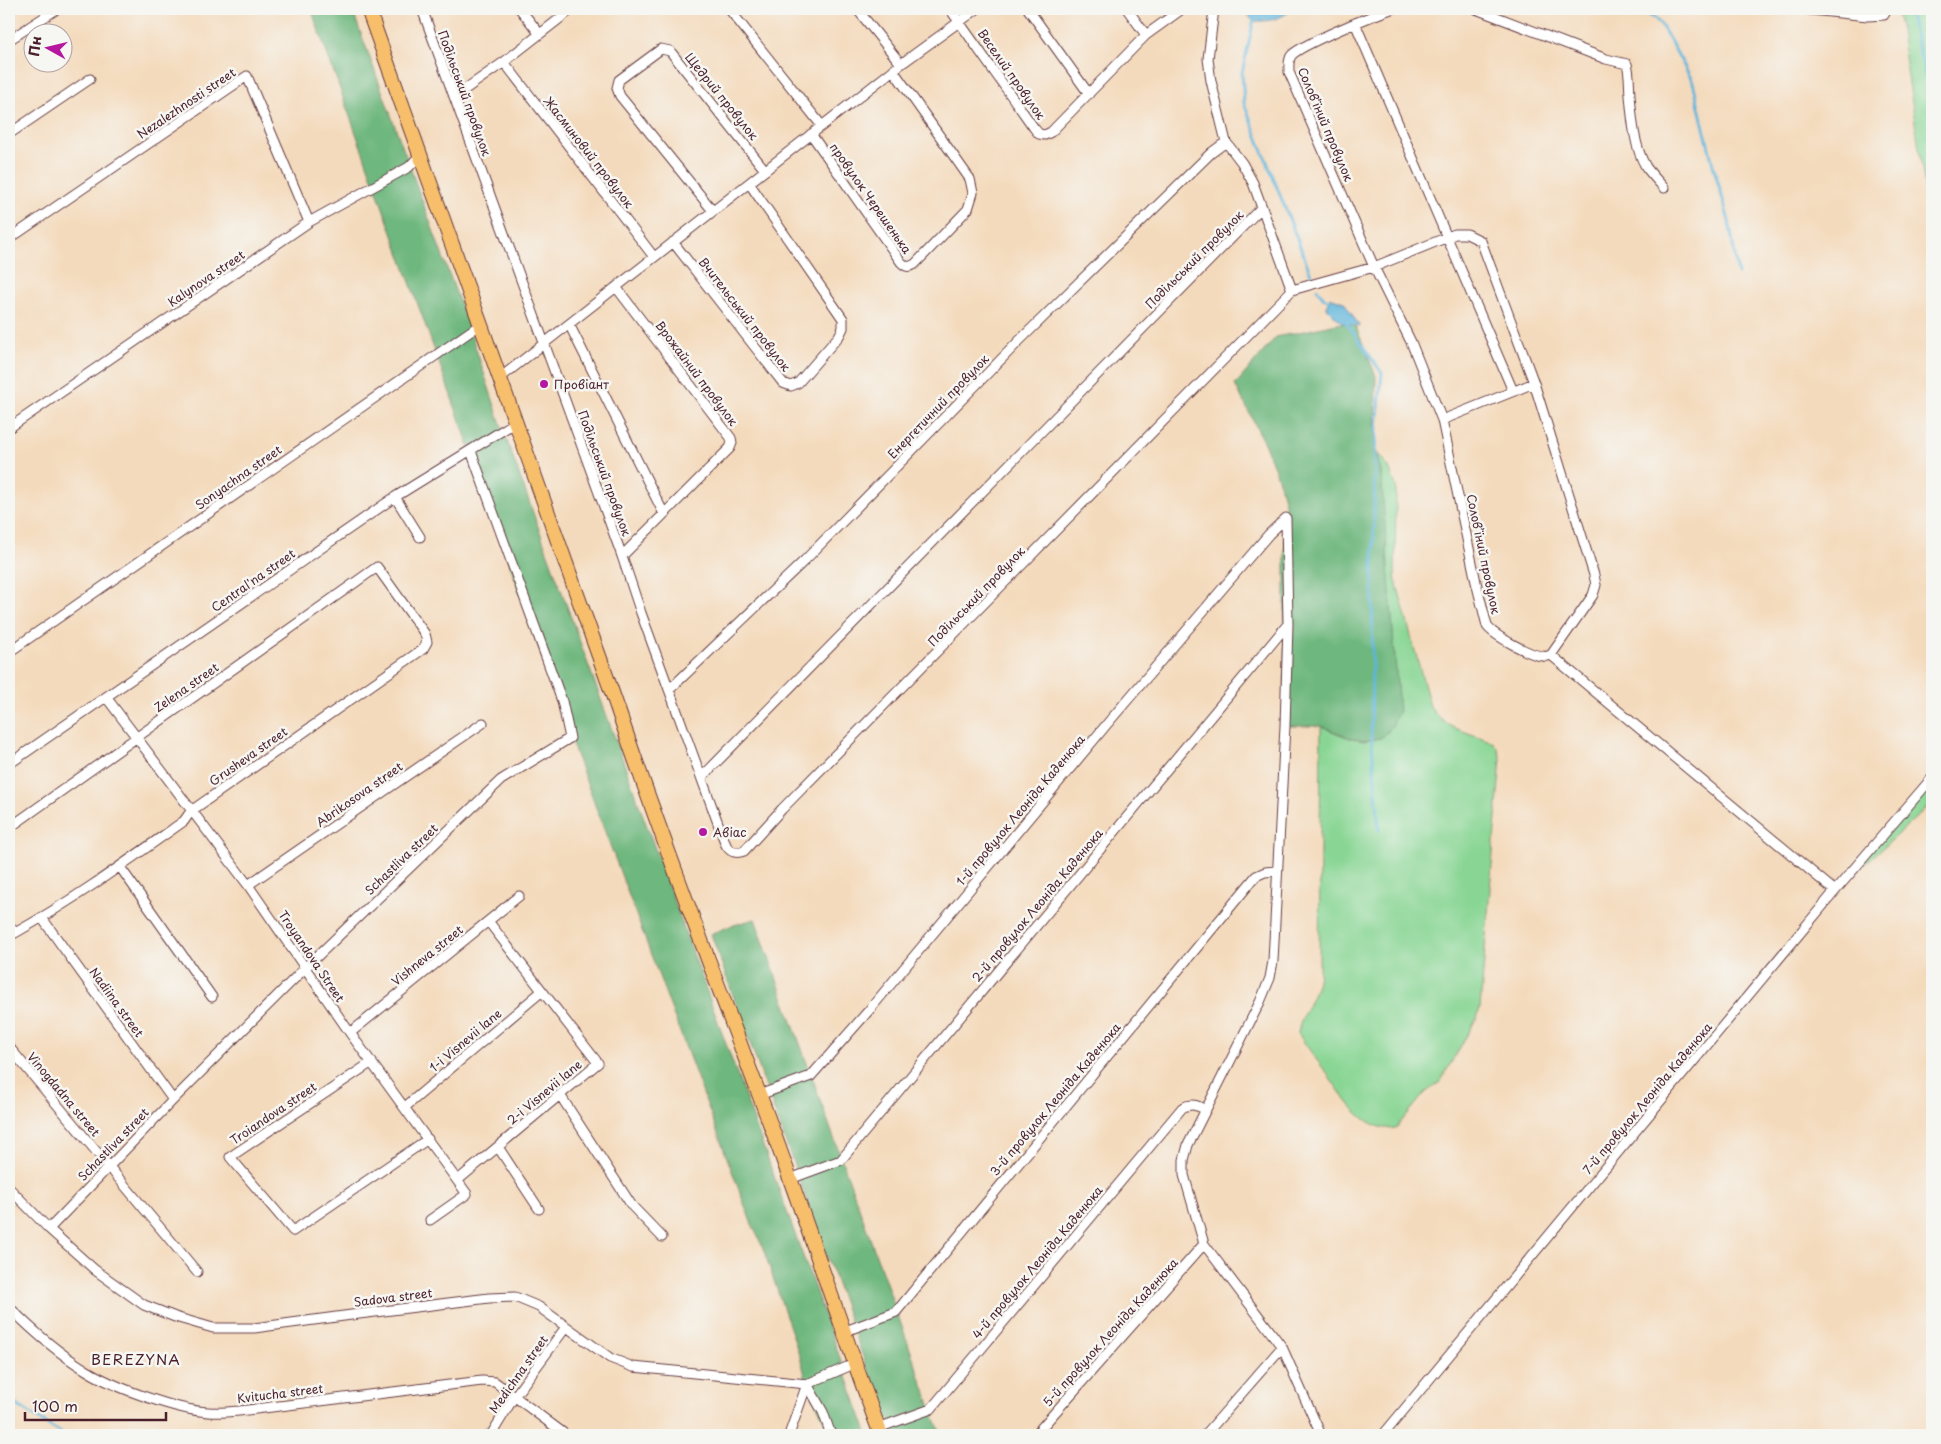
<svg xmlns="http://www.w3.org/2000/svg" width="1941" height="1444" viewBox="0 0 1941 1444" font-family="'Playpen Sans',sans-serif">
<rect width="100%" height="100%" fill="#f6f6f2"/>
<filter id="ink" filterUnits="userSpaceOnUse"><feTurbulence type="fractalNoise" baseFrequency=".02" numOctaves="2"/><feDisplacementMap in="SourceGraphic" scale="10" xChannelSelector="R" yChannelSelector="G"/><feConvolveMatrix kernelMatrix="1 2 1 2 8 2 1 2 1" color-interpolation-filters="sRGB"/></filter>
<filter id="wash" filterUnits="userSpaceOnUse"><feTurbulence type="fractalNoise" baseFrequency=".0096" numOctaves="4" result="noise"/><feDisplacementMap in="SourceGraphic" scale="20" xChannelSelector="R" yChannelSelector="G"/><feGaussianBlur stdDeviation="1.12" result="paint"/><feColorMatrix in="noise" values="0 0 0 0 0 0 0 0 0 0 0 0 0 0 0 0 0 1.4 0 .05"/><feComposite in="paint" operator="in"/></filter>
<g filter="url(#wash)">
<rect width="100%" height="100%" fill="#f4dabc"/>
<path fill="#89d694" stroke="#6a7a60" d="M 1896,9 L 1932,9 L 1932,233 L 1901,31 Z
M 1375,450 L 1389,468 L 1396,486 L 1395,577 L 1430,706 L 1435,714 L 1452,727 L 1493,742 L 1498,749 L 1501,758 L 1480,1008 L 1477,1018 L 1440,1082 L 1425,1093 L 1396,1128 C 1363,1133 1342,1094 1326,1072 C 1316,1059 1306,1046 1298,1033 C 1301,1013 1316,996 1319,975 L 1321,726 C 1339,734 1359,745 1379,738 C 1384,737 1388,731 1391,728 L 1381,472 Z
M 1932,778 L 1932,803 L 1835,891 Z"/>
<path fill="#6eb77e" stroke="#5c6b54" d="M 311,9 L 352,9 L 470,331 L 503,430 L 868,1435 L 831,1435 L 807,1384 L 802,1363 L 763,1248 L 751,1222 L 570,738 L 471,451 Z
M 1354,322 L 1376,376 L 1375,450 L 1381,472 L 1399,711 L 1391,728 L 1381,738 L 1364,741 L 1350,738 L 1321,726 L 1285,726 L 1285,503 C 1276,462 1254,422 1235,385 L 1276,337 L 1342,323 Z
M 755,919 L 941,1435 L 891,1435 L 711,934 L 730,926 Z"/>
<path fill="#5eb5db" stroke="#546a83" d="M 1243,9 L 1293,9 C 1281,19 1269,22 1253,21 Z
M 1330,297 L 1344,302 L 1360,327 L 1342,323 L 1326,307 Z"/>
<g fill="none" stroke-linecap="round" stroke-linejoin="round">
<path stroke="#5eb5db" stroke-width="3" d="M 1634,9 L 1655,18 L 1663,28 L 1693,82 L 1713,165 L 1729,221 L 1738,274
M 1908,9 L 1932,98
M 1254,19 L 1242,73 L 1244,103 L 1312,277
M 1317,289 L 1324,298 L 1331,302
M 1345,321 L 1382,373 L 1375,450 L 1371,731 L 1379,830
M 9,1400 L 64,1435
M 481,1435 L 486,1428"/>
</g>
</g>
<g filter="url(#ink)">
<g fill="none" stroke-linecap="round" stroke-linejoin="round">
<g stroke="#643b41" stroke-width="11">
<path id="minor" d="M 422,9 L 622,556 L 641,613 L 726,845 C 730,852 736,854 744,851 L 782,809 L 1292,290 L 1374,267 L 1455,234 L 1467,234 L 1481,241 L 1534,383 L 1594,575 L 1596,585 L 1593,595 L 1551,655 C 1548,656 1545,657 1543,656 C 1531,656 1493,635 1487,626 L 1476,582 L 1442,420 L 1411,342 L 1374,267 L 1289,72 C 1289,67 1288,61 1291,56 C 1299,45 1374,15 1391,9
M 520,9 L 539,33
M 729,9 L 822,126
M 857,9 L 901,64
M 950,9 L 1034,128 L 1039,134 L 1045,135 L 1051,132 L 1146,35 L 1182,9
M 1028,9 L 1089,94
M 1127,9 L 1146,35
M 1214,9 L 1208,59 L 1211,81 L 1226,142 L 1242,163 L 1253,183 L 1292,290
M 1476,9 L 1606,59 L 1627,64 C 1630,74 1629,85 1630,95 C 1632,118 1634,147 1646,167 C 1651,174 1658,181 1664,188
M 1802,9 L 1868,16 L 1884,15 L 1887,9
M 1355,23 L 1513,391
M 9,40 L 57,9
M 504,62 L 654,257
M 454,97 L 504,62 L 572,9
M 9,134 L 90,79
M 811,134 L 901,262 C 906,267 908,268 915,264 L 968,209 L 973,193 L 970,179 L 893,70
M 713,211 L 620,96 L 617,88 L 619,80 L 661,49 L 670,51 L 765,170
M 9,239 L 247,76 L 309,222
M 673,242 L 783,383 L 791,386 L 798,383 L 839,336 L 843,328 L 843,319 L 749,183
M 616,287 L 731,438 L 732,443 L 730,448 L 622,556
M 569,324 L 664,514
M 500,378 L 901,64 L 977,9
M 1442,420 L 1534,383
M 9,428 L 309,222 L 409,167 L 420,155
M 395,497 L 420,537
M 1286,518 L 1288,624 L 1285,726 L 1273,961 L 1270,978 L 1260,1002 L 1188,1145 L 1184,1160 L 1184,1175 L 1204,1244 L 1282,1347 L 1321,1435
M 9,652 L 481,324
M 1551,655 L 1835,891
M 670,689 L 805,560 L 1020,340 L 1211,153 L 1226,142
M 106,697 L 248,885 L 350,1033 L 467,1194 L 430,1220
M 9,764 L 395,497 L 516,422
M 702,777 L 1262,207
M 9,828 L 377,567 L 425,634 L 427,642 L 423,649 L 191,811 L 184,821 C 129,860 74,900 15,933 L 9,925
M 120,867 L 212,997
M 248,885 L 483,723
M 42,918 L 173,1100
M 350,1033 L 519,896
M 9,1047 L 197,1272
M 372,1062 L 230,1157 L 293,1231 L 428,1139
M 560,1095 L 632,1206 L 662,1237
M 759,1095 L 811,1076 L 871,1008 L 1107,724 L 1269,534 L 1286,518
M 405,1107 L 541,992
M 498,1147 L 539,1209
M 790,1179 L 841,1160 L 1288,624
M 458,1180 L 598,1063 L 488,921
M 9,1188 L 49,1229 L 95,1270 L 144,1305 L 175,1317 L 213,1328 L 254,1328 L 359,1314 L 489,1298 L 515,1297 L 539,1307 L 610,1358 L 633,1367 L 807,1384 L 854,1364
M 49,1229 L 173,1100 L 304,969 L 501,780 L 570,738 L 562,701 L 471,451
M 9,1307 C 32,1330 58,1353 86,1370 C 113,1387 176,1410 208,1412 C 219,1413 229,1412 239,1411 L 482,1381 L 495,1382 L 566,1435
M 843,1332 L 896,1312 L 1256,876 L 1265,872 L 1276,871
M 807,1384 L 823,1412 L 831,1435
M 878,1428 L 931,1409 L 1182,1108 C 1191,1103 1197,1105 1206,1110
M 491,1435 L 514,1397 L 566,1327
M 789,1435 L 807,1384
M 1035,1435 L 1204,1244
M 1205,1435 L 1282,1347
M 1383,1435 L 1835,891 L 1932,778"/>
</g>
<g stroke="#643b41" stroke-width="16">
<path id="trunk" d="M 368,9 L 614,698 C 659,831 709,962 759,1094 C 802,1207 839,1322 881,1435"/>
</g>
<use href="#minor" stroke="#fff" stroke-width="9"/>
<use href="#trunk" stroke="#f7bf6c" stroke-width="14"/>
</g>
</g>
<g fill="#b5179e" stroke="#f6f6f2" stroke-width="2">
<circle cx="544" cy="384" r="5"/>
<circle cx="703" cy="832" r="5"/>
</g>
<g text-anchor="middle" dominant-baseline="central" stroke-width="5" stroke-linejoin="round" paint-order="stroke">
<g font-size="12" fill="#4a1f2b" stroke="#f6f6f2">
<text transform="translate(1012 74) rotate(55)">Веселий провулок</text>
<text transform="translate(465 93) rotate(70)">Подільський провулок</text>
<text transform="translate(722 96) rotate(51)">Щедрий провулок</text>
<text transform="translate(186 103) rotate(-34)">Nezalezhnosti street</text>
<text transform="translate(1326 124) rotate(67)">Соловʼїний провулок</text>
<text transform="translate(589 152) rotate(52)">Жасминовий провулок</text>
<text transform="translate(871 198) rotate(55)">провулок Черешенька</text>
<text transform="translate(1194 259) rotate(-45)">Подільський провулок</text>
<text transform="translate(206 278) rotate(-34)">Kalynova street</text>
<text transform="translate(745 314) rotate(52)">Вчительський провулок</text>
<text transform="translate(697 373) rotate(53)">Врожайний провулок</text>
<text transform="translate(938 406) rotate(-46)">Енергетичний провулок</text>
<text transform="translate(605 473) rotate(70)">Подільський провулок</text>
<text transform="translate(238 477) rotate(-35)">Sonyachna street</text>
<text transform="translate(1484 554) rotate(78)">Соловʼїний провулок</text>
<text transform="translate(253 580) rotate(-35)">Central'na street</text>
<text transform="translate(976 596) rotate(-46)">Подільський провулок</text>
<text transform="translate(186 687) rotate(-35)">Zelena street</text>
<text transform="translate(248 756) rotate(-35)">Grusheva street</text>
<text transform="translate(359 794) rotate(-35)">Abrikosova street</text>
<text transform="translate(1020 810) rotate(-50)">1-й провулок Леоніда Каденюка</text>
<text transform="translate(401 859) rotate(-44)">Schastliva street</text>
<text transform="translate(1037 905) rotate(-50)">2-й провулок Леоніда Каденюка</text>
<text transform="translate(427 955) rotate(-39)">Vishneva street</text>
<text transform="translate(312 956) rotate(56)">Troyandova Street</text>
<text transform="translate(117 1002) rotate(54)">Nadiina street</text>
<text transform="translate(465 1040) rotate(-40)">1-i Visnevii lane</text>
<text transform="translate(544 1092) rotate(-40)">2-i Visnevii lane</text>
<text transform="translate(64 1094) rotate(50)">Vinogdadna street</text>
<text transform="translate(1647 1098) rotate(-50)">7-й провулок Леоніда Каденюка</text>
<text transform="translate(1055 1099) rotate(-50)">3-й провулок Леоніда Каденюка</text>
<text transform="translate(273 1113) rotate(-34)">Troiandova street</text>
<text transform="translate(113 1144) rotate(-46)">Schastliva street</text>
<text transform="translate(1037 1262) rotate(-50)">4-й провулок Леоніда Каденюка</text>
<text transform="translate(393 1297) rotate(-7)">Sadova street</text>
<text transform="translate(1110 1332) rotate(-48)">5-й провулок Леоніда Каденюка</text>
<text transform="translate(518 1374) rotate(-55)">Medichna street</text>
<text transform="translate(280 1393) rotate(-7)">Kvitucha street</text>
</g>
<g font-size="12" fill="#4a1f2b" stroke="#f6f6f2" text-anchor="start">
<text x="554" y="384">Провіант</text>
<text x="713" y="832">Авіас</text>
</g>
<g font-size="15" letter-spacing="1" fill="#4a1f2b" stroke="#f6f6f2">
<text x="136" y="1358">BEREZYNA</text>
</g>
</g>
<rect width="1941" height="1444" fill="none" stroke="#f6f6f2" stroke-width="30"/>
<g transform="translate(48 48) rotate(278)"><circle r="24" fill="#f6f6f2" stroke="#b1a0a2"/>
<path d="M0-4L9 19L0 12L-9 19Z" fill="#b5179e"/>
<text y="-8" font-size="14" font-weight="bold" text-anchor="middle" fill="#4a1f2b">Пн</text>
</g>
<path d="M25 1412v8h141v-8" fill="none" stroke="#4a1f2b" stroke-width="2.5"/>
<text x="32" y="1412" font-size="15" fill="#4a1f2b" stroke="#f6f6f2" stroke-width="4" paint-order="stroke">100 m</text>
</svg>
